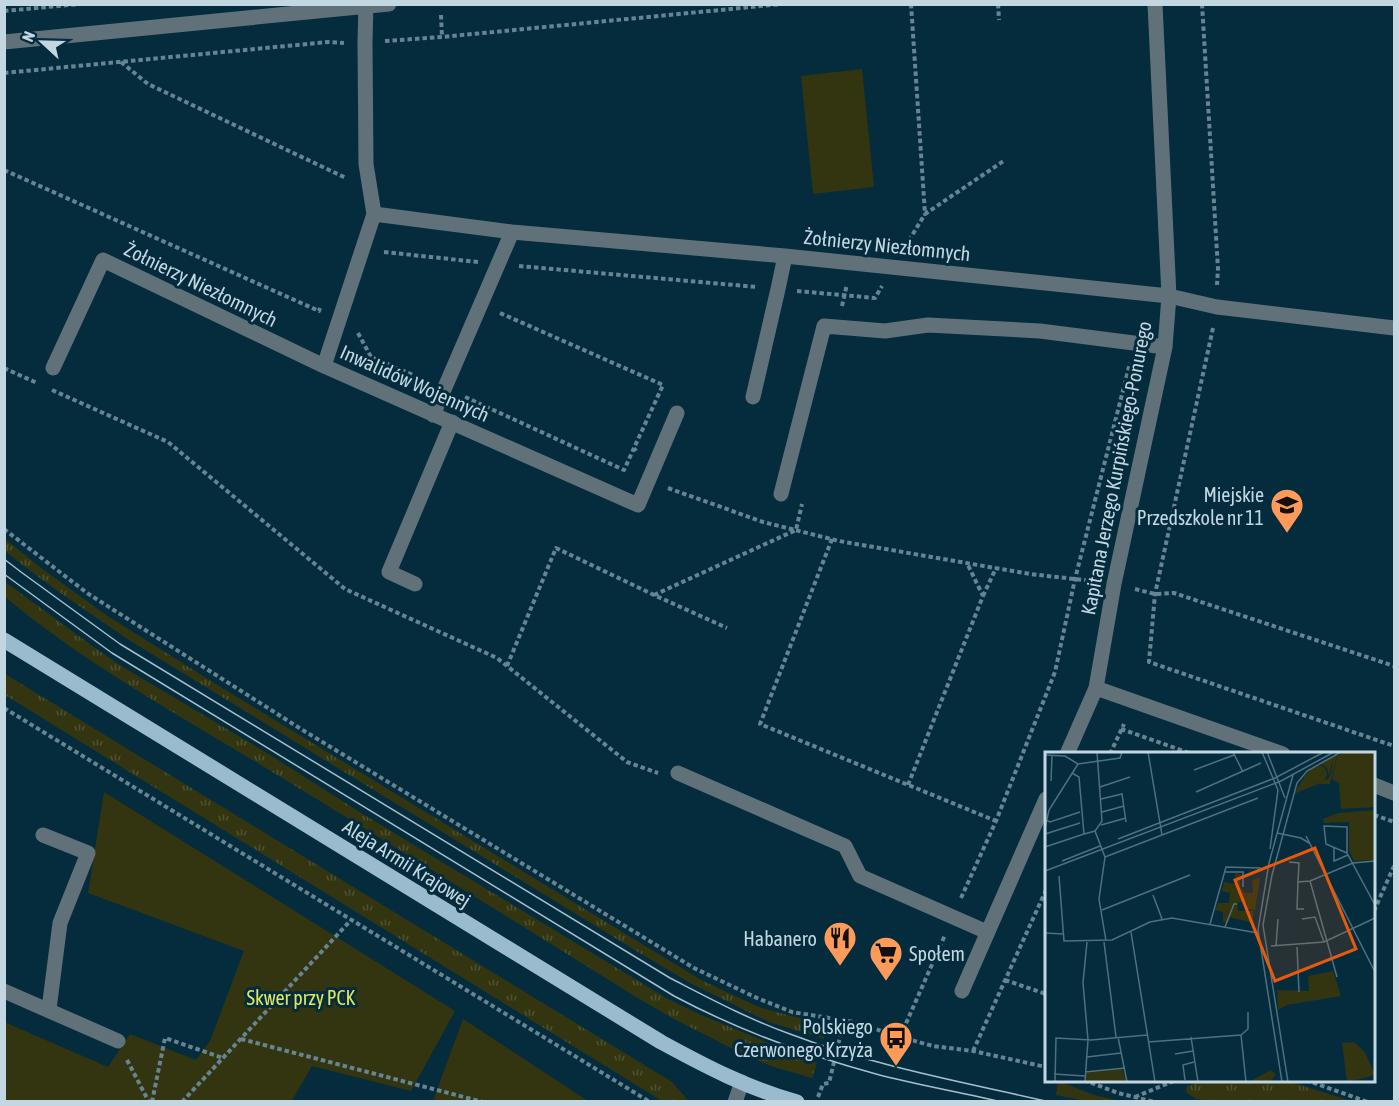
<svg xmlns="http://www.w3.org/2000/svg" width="1399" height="1106" viewBox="0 0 1399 1106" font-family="'Asap Condensed',sans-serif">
<defs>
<pattern id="grass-tufts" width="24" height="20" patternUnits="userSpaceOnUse" patternTransform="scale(1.5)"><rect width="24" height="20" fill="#333510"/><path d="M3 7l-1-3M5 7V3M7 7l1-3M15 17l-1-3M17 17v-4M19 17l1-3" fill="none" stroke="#4f5232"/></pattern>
</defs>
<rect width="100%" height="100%" fill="#042c3d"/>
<path fill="url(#grass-tufts)" d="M 5,539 L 41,568 L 106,615 L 219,686 L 701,980 L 761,1008 L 826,1025 L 824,1039 L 769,1022 L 692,984 L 638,952 L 129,640 C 87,611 44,583 5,551 Z
M 4,581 L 95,648 L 123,667 L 270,755 L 358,811 L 668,999 L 699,1014 L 817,1063 L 812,1078 L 771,1066 L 737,1051 L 676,1020 L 636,997 C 513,920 390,844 266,768 C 178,715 83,662 5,597 Z
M 5,674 L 672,1082 L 686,1098 L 687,1101 L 662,1101 L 5,695 Z
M 1204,1080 L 1288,1081 L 1351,1101 L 1208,1101 L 1196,1099 L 1186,1092 L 1187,1086 Z
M 1058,1081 L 1094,1095 L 1120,1101 L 1085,1101 L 1056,1095 Z"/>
<path fill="#333510" d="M 862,69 L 874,187 L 813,194 L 801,76 Z
M 104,792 L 455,1011 L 411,1091 L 312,1066 L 291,1102 L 10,1101 L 5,1099 L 4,1022 L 108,1067 L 130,1034 L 196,1060 L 210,1041 L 244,951 L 88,893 Z
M 463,1019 L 588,1101 L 433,1101 Z"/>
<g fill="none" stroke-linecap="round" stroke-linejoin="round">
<path stroke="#668491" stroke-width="4" stroke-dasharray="4.5 3" stroke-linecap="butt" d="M 911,4 L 925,214 L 1005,160
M 998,4 L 999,20
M 1202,4 L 1218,269 L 1217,285
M 4,11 L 80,4
M 441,15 L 442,37
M 385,41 L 442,37 L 782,4
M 121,62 L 148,84 L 346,178
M 4,73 L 328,42 L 344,43
M 4,170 L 319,311 L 320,308
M 905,247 L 925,214
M 384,252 L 478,262
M 519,266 L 757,287
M 797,291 L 875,298 L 882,286
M 842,306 L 847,284
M 500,313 L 663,385 L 634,448 L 636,451
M 1213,328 L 1155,594 L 1149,662 L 1394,746
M 358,333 L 371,357 L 425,380
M 4,368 L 37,383
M 52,390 L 168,442 L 345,589 L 497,658 L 627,762 L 658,773
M 465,397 L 624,470 L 634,448
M 668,488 L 763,522 L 839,541 L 1030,574 L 1092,581
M 4,529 L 87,593 L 301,729 L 694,968 L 757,998 L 792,1012 L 854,1022 L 900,1037 L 933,1046 L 973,1051 L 1046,1067
M 832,539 L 760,724 L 996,821
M 1135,589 L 1155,594 L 1174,593 L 1394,666
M 654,595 L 796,530 L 802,504
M 983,596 L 996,568
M 507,666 L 556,548 L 654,595 L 727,628
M 4,708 L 650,1102
M 1121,729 L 1192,754
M 1110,754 L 1124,724
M 908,785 L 983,596 L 967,563
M 1374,815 L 1394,822
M 961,898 L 996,821 L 1055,672 L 1075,579 L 1130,363
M 1374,911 L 1394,866
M 1005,980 L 1046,994
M 900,1037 L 945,935
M 241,1039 L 483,1102
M 973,1051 L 1046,890
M 127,1060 L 149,1102
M 1084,1080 L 1118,1093 L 1155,1102
M 1306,1080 L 1368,1102
M 818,1097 L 823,1084 L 829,1083 L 844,1020
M 1135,1097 L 1176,1080
M 152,1102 L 165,1038 L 223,1058
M 182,1102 L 351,920"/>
<path stroke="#61717a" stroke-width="15" d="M 366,4 L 365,42 L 366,164 L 374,214 L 324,366 L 638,505 L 677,413
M 4,42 L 389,4
M 374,214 L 512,232 L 785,256 L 1169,296 L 1217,307 L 1394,328
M 53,368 L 103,260 L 324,366
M 753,397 L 778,289 L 785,256
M 433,415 L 512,232
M 781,494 L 824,326 L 885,331 L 928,325 L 1040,331 L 1165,347
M 415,584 L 389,572 L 452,422
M 1096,688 L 1283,754
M 1067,754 L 1096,688 L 1114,584 L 1165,347 L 1169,296 L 1155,4
M 678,773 L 845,846 L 860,876 L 987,932
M 1374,785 L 1394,793
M 43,835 L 88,853 L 60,923 L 49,1009
M 4,991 L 118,1041
M 962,991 L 1046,799
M 735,1102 L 742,1082"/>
<path stroke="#99bbcd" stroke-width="15" d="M 4,640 L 661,1042 C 705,1066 749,1089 797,1102"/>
<path stroke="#a8bfcb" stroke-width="1.5" d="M 4,559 L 21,572 L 120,644 L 670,978 C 709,998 748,1019 790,1034 C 874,1066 962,1082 1050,1102
M 4,574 L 112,653 L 674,996 C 738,1030 806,1055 876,1074 C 917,1085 960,1092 1002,1102"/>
</g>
<defs>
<g id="school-pin" transform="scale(1.725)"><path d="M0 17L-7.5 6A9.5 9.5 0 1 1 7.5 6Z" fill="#ff9b5a" stroke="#042c3d"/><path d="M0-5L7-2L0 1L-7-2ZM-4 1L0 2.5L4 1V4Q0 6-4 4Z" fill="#111"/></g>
<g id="restaurant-pin" transform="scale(1.725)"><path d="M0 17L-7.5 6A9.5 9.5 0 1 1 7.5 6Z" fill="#ff9b5a" stroke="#042c3d"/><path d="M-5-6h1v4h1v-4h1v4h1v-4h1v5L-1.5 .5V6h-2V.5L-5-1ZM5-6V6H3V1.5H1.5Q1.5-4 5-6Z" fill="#111"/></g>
<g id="supermarket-pin" transform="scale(1.725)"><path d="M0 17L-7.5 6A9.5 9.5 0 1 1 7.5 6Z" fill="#ff9b5a" stroke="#042c3d"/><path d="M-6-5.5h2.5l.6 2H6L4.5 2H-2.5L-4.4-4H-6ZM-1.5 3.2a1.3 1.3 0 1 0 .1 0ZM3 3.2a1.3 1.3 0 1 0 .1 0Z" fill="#111"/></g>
<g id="bus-pin" transform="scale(1.725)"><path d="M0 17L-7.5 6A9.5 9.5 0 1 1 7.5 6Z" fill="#ff9b5a" stroke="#042c3d"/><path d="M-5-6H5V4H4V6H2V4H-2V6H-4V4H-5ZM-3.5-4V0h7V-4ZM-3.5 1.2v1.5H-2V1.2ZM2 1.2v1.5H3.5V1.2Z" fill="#111"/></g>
</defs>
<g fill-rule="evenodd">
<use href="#school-pin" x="1287" y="505"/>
<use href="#restaurant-pin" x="840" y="938"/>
<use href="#supermarket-pin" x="886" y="953"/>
<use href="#bus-pin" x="896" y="1038"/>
</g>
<g text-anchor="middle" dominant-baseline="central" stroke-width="6" stroke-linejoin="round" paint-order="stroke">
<g font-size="20" fill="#c3d7e2" stroke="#042c3d">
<text transform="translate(887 245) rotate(6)">Żołnierzy Niezłomnych</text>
<text transform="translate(201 284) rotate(26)">Żołnierzy Niezłomnych</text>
<text transform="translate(415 383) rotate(24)">Inwalidów Wojennych</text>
<text transform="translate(1116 468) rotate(-79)">Kapitana Jerzego Kurpińskiego-Ponurego</text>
<text transform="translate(407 863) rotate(32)">Aleja Armii Krajowej</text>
</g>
<g font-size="20" fill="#c3d7e2" stroke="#042c3d" text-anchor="end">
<text x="1264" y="494">Miejskie<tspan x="1264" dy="23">Przedszkole nr 11</tspan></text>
<text x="817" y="938">Habanero</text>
<text x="909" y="953" text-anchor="start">Społem</text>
<text x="873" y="1026">Polskiego<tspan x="873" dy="23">Czerwonego Krzyża</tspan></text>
</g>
<g font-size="20" fill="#e0e85d" stroke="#042c3d">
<text x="301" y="997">Skwer przy PCK</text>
</g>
</g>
<g transform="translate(1045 752)">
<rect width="330" height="330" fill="#042c3d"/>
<path d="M 292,3 L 285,32 L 273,32 L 249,42 L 263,19 L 269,31 L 283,27 L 286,22 L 288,7 L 284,24 L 282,16 L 276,12 ZM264 22a9 9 0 1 1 18 0a9 9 0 1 1-18 0ZM 77,317 L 81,330 L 42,330 L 41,326 L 41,321 ZM 226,318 L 231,323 L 225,329 L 204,330 Z" fill="#333510"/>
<path d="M 301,0 L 330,0 L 330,55 L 296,57 L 294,31 L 287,27 L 292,4 ZM 330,58 L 330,108 L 309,109 L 304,98 L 304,70 L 279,71 L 278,67 L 293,61 ZM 190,121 L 196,122 L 195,134 L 200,141 L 208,141 L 207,128 L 215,126 L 210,158 L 203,157 L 201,149 L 193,151 L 193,159 L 209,159 L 207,171 L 185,165 L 183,171 L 178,170 L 178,160 L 170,158 L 173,151 L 184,151 L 185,141 L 177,139 L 179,130 L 190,132 ZM 288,219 L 296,244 L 242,253 L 233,258 L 232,238 L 264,239 L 263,224 ZM 309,290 L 320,300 L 330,323 L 302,330 L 297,291 Z" fill="#333510"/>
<path fill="none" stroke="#50707f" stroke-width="1.5" d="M 52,0 L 57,69 L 50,79 L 60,105 L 213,46M 103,0 L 117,83M 188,0 L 198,20M 217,0 L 233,38 L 225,97M 222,0 L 240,46M 0,3 L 20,4 L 33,12 L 75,6 L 77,0M 149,18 L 189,3M 27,21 L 34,25 L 39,82 L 50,79M 6,29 L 7,4M 55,35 L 85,25M 151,40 L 216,11M 56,47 L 77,42 L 81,70M 57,60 L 79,54M 1,68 L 5,70 L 35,60M 56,73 L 81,66M 0,76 L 4,58 L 33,12M 232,81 L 256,86 L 264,91M 0,82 L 35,71M 261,84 L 330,220M 73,87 L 230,26 L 279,0M 0,95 L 39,82M 289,96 L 289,109 L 303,103M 302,101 L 281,92 L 279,74 L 302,75 L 302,101 L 330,153M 60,105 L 54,147 L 61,189M 17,109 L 55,94M 244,110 L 254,111 L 253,130M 0,119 L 236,29 L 289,0M 180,120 L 198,120 L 198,135M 14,124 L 19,189 L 67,188 L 105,170 L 127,166 L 213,181M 265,129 L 292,225M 108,143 L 117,167M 259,157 L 252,157 L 253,130 L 265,129 L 308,111 L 330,109M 57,158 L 145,123M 257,167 L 270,165 L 279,190M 165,172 L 181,115 L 216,116M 180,175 L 189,152 L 192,152M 86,180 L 110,330M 0,181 L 18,182M 59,190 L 71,285M 226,194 L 279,190 L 330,166M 231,194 L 233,167M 252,195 L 254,240M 196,283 L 201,330M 196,283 L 203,277 L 203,260M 73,285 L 82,330M 146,285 L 153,330M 103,290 L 196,283M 130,302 L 148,299M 42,305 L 76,301M 40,320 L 80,316M 9,322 L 40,324M 140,328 L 138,313 L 149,310M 10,330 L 11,286 L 46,288 L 102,283M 40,330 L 43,288 L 38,231 L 42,190M 237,330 L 213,178 L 224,111 L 248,23M 243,330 L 218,173 L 227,123 L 252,31 L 262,19 L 296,0"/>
<path fill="#e8590c" fill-opacity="0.15" stroke="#e8590c" stroke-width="3" d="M 270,96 L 311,197 L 230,229 L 190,128 Z"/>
<rect width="330" height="330" fill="none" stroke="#c3d7e2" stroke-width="3"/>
</g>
<rect width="1399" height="1106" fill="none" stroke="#c3d7e2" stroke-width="12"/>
<g transform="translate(42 42) rotate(292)" stroke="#042c3d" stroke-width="4.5" paint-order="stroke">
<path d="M0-4.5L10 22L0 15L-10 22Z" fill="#c3d7e2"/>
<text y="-9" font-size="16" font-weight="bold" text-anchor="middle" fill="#c3d7e2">N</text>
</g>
</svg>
